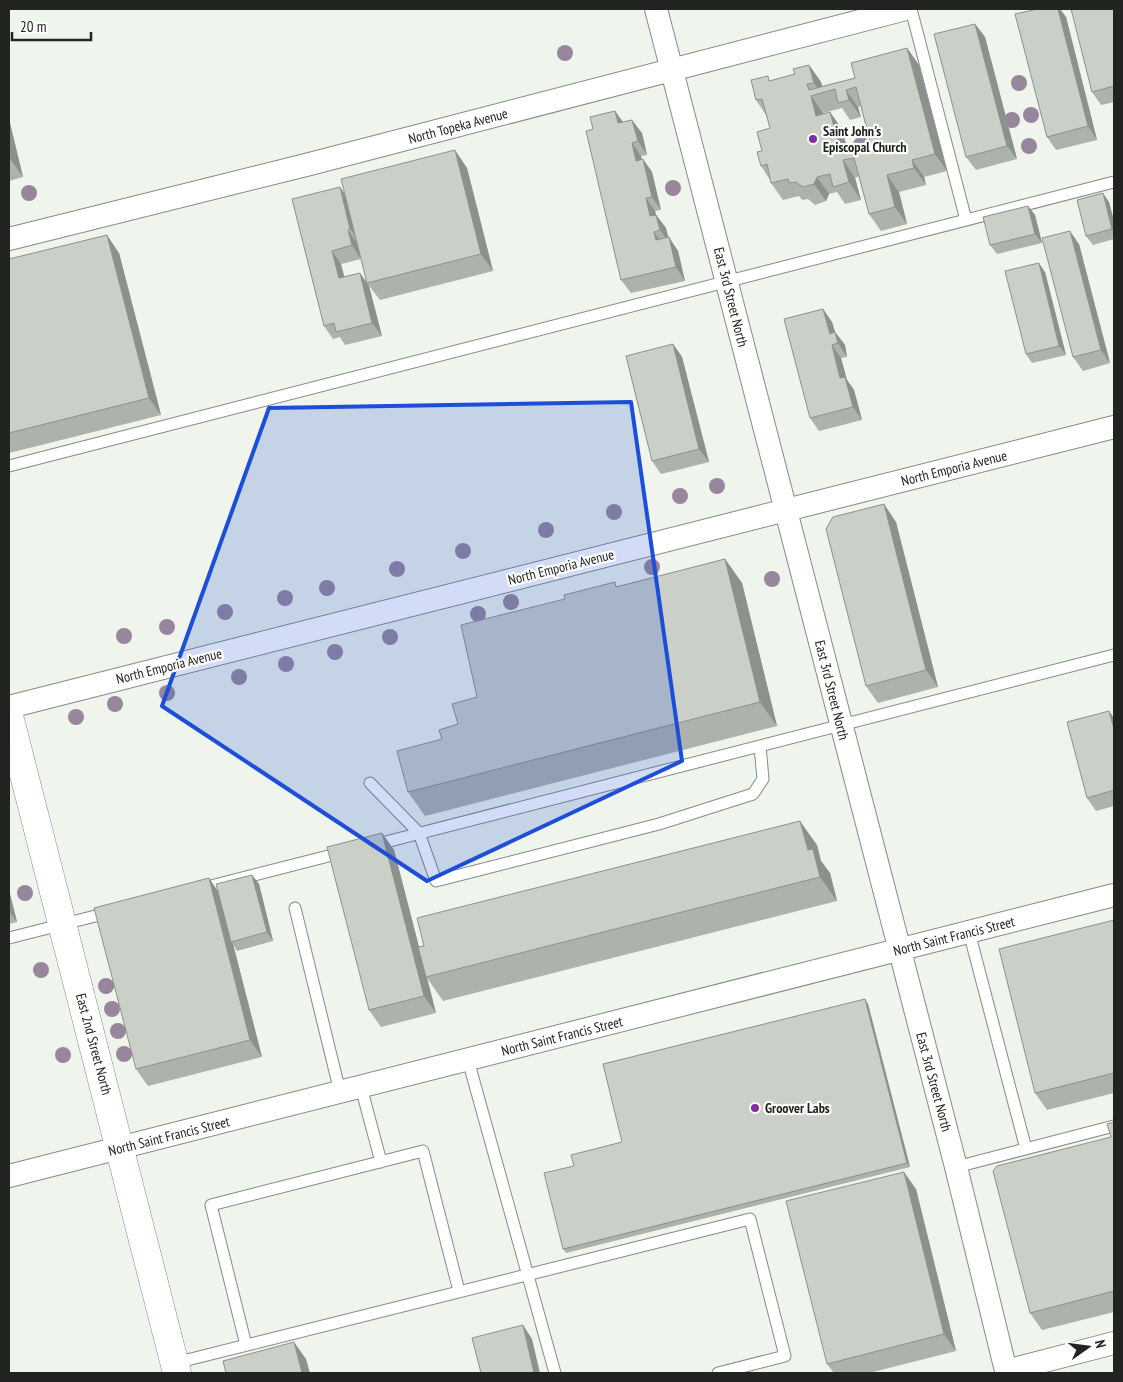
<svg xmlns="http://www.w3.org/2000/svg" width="1123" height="1382" viewBox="0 0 1123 1382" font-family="'PT Sans Narrow',sans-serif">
<rect width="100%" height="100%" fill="#eff4ec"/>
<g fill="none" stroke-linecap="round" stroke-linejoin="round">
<g stroke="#868b84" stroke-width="13">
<path id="lane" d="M 911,9 L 966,220
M 9,466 L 1114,182
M 370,783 L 419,833 L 436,881 L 659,824 L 753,794 L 763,779 L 760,746
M 374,845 L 1114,655
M 199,889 L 344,852
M 295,908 L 340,1092
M 969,932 L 1026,1149
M 9,938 L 111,912
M 468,1060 L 555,1373
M 361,1087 L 381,1162
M 956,1167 L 1114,1126
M 246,1345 L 211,1205 L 423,1151 L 459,1291
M 175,1363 L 750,1219 L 785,1356 L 718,1373"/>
</g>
<g stroke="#868b84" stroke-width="24">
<path id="street" d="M 656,9 L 956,1167 L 1006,1371 L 1114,1343
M 9,239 L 306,165 L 906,9
M 9,707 L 1114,427
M 9,1176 L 1114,895"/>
</g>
<g stroke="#868b84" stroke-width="29">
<path id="secondary" d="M 9,716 L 177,1373"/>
</g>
<use href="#lane" stroke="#fff" stroke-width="11"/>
<use href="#street" stroke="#fff" stroke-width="22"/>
<use href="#secondary" stroke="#fff" stroke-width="28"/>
</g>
<g fill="#97869c">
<circle cx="565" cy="53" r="8"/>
<circle cx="1019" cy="83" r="8"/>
<circle cx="1031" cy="115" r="8"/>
<circle cx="1012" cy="120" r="8"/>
<circle cx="861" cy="145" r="8"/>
<circle cx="1029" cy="146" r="8"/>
<circle cx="673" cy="188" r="8"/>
<circle cx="29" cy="193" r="8"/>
<circle cx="717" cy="486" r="8"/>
<circle cx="680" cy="496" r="8"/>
<circle cx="614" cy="512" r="8"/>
<circle cx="546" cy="530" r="8"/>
<circle cx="463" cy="551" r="8"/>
<circle cx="652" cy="567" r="8"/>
<circle cx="397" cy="569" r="8"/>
<circle cx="772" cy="579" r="8"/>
<circle cx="327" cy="588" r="8"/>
<circle cx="285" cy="598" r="8"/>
<circle cx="511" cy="602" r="8"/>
<circle cx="225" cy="612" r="8"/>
<circle cx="478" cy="614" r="8"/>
<circle cx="167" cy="627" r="8"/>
<circle cx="124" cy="636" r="8"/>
<circle cx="390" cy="637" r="8"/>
<circle cx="335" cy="652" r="8"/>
<circle cx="286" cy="664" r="8"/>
<circle cx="239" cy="677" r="8"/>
<circle cx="167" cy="693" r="8"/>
<circle cx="115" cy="704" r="8"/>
<circle cx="76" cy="717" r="8"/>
<circle cx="25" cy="893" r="8"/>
<circle cx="41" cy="970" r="8"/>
<circle cx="106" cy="986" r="8"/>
<circle cx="112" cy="1009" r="8"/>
<circle cx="118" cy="1031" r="8"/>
<circle cx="124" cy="1054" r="8"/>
<circle cx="63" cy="1055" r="8"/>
</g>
<path fill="#aeb2ac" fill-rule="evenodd" d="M 1038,9 L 1060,9 L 1066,17 L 1097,140 L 1056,150 L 1047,137 Z
M 1114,9 L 1114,102 L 1101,105 L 1092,92 Z
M 975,24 L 985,37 L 1017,159 L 976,170 L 966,157 Z
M 907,48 L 919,65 L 947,171 L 924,177 L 926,185 L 899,192 L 907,224 L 881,231 L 869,214 L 859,176 L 855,178 L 861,200 L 845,204 L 837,192 L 829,194 L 826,201 L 815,205 L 808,199 L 802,200 L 799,196 L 783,200 L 771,183 L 770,180 L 761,166 L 762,151 L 770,128 L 766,115 L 756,100 L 809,65 L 821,82 L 822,86 L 855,78 ZM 861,106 L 871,145 L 848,151 L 842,129 L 823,113 L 842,108 L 850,120 L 861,117 L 858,107 Z
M 615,111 L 623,122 L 642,133 L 647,155 L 641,156 L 642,159 L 652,172 L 661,210 L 655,211 L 656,215 L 666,228 L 668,237 L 678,251 L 685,281 L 631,293 L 621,280 L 593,129 Z
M 9,119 L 23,177 L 9,181 Z
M 467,168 L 493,271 L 380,300 L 367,283 L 361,259 L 341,264 L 344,277 L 360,273 L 369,286 L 382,336 L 345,345 L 340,337 L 333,339 L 324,326 L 292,199 L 345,194 Z
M 1109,202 L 1114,221 L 1114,239 L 1093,245 L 1086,236 Z
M 1028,206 L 1035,215 L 1042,243 L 997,254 L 990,245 Z
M 1079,244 L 1110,363 L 1083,371 L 1073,357 Z
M 119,253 L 161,415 L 9,453 L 9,259 Z
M 1045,272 L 1066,355 L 1032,363 L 1026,354 Z
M 823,309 L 832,322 L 835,332 L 845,345 L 847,357 L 841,358 L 847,380 L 854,390 L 862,420 L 819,431 L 810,418 Z
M 673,344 L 682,357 L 709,462 L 661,474 L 652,461 Z
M 896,522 L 938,687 L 878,703 L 866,686 Z
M 725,559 L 742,583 L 777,726 L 425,816 L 408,792 L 442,739 L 458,724 L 477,697 L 618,587 Z
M 1114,718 L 1114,806 L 1096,811 L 1087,798 Z
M 382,833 L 394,850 L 419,947 L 817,845 L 821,861 L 830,873 L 837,901 L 443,1001 L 427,978 L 436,1013 L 381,1027 L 369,1010 Z
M 252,875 L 259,884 L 273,941 L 237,951 L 233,944 L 262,1057 L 148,1086 L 136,1069 L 209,878 L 219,893 Z
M 9,890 L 17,922 L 9,924 Z
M 1114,921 L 1114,1093 L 1047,1110 L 1035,1093 Z
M 868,1004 L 910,1167 L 566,1253 L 563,1249 L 574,1166 L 622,1142 Z
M 1114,1122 L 1114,1312 L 1042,1330 L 1030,1313 L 1111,1137 Z
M 916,1189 L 956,1351 L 869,1373 L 834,1373 L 827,1364 Z"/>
<path fill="#8d918c" d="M 1058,9 L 1060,9 L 1066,17 L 1097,140 L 1088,126 Z
M 975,24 L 985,37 L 1017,159 L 1007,146 Z
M 907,48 L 919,65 L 947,171 L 935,154 Z
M 809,65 L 821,82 L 824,92 L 821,93 L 814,83 Z
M 846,90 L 858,107 L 861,117 L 849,100 Z
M 811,96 L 823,113 L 828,133 L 816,116 Z
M 615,111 L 625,125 L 618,123 Z
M 830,112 L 842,129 L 850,159 L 841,153 Z
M 9,119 L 23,177 L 11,160 L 9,149 Z
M 632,120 L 642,133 L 647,155 L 638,141 Z
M 632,143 L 641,156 L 645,174 L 636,161 Z
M 455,150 L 467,168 L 493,271 L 481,254 Z
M 643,159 L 652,172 L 661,210 L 652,197 Z
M 843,160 L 855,178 L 861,200 L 849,182 Z
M 912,160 L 924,177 L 926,185 L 914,168 Z
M 887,175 L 899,192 L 907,224 L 895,207 Z
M 817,177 L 829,194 L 826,201 L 814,184 Z
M 340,187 L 349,200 L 360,242 L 350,229 Z
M 1103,193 L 1109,202 L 1114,221 L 1114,232 L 1112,229 Z
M 646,198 L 655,211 L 660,229 L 650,216 Z
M 1028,206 L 1035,215 L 1042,243 L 1035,234 Z
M 656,215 L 666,228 L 670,244 L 660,230 Z
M 348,230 L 357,243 L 361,259 L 352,245 Z
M 1070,231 L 1079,244 L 1110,363 L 1101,350 Z
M 654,232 L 663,245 L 656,240 Z
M 107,235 L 119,253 L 161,415 L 149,398 Z
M 669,237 L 678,251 L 685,281 L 676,267 Z
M 332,251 L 341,264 L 348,291 L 339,278 Z
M 1039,263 L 1045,272 L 1066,355 L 1059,346 Z
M 360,273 L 369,286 L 382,336 L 372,323 Z
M 823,309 L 832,322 L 837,339 L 835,332 L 845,345 L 847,357 L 838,343 L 830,334 Z
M 673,344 L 682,357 L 709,462 L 699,449 Z
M 832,345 L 841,358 L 847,380 L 854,390 L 862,420 L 853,407 L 840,378 Z
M 884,504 L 896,522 L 938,687 L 926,670 Z
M 725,559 L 742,583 L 777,726 L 760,702 Z
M 1109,711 L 1114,718 L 1114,729 Z
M 800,821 L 817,845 L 821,861 L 830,873 L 837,901 L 820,877 L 808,850 Z
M 382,833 L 394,850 L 436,1013 L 424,996 Z
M 252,875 L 259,884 L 273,941 L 267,932 Z
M 209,878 L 221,896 L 231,942 L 233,944 L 262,1057 L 250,1040 Z
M 9,890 L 17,922 L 9,911 Z
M 865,999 L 868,1004 L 910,1167 L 907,1163 Z
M 904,1172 L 916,1189 L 956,1351 L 944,1334 Z
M 523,1325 L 532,1339 L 540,1373 L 534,1373 Z
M 294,1342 L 306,1359 L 310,1373 L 302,1373 Z"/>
<path fill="#cacfc8" stroke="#8d918c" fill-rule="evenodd" d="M 1038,9 L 1058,9 L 1088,126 L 1047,137 L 1015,14 Z
M 1071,9 L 1114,9 L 1114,86 L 1092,92 Z
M 975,24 L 1007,146 L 966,157 L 934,34 Z
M 907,48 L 935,154 L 912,160 L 914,168 L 887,175 L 895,207 L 869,214 L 854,158 L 843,160 L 849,182 L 833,187 L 830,174 L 817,177 L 814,184 L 803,187 L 796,182 L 789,183 L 788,179 L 771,183 L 767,164 L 761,166 L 757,152 L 762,151 L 757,132 L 770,128 L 762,99 L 756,100 L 751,80 L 768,76 L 769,81 L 795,74 L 793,69 L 809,65 L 814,83 L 807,84 L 809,90 L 855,78 L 851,63 ZM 856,87 L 871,145 L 841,153 L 830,112 L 816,116 L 811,96 L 835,89 L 838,103 L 849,100 L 846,90 Z
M 615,111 L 618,123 L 632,120 L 638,141 L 632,143 L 636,161 L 643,159 L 652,197 L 646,198 L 650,216 L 656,215 L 660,230 L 654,232 L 656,240 L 669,237 L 676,267 L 621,280 L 586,131 L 593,129 L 590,117 Z
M 9,149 L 11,160 L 9,160 Z
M 455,150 L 481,254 L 367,283 L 341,179 Z
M 340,187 L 350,229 L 348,230 L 352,245 L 332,251 L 339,278 L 360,273 L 372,323 L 336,332 L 334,323 L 324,326 L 292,199 Z
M 1103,193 L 1112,229 L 1086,236 L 1077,200 Z
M 1028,206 L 1035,234 L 990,245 L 983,217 Z
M 1070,231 L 1101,350 L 1073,357 L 1042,238 Z
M 107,235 L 149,398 L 9,433 L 9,259 Z
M 1039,263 L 1059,346 L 1026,354 L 1005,271 Z
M 823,309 L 830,334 L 835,332 L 838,343 L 832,345 L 840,378 L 845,377 L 853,407 L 810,418 L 784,319 Z
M 673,344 L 699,449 L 652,461 L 626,356 Z
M 884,504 L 926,670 L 866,686 L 826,529 L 833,517 Z
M 725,559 L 760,702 L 408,792 L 397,751 L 442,739 L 439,730 L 458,724 L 452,704 L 477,697 L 461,625 L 565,599 L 564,595 L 615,582 L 616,587 Z
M 1109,711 L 1114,729 L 1114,790 L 1087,798 L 1067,722 Z
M 800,821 L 808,850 L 813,849 L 820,877 L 426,977 L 418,947 L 424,946 L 417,918 Z
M 382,833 L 424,996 L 369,1010 L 327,847 Z
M 252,875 L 267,932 L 231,942 L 216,884 Z
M 209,878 L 250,1040 L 136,1069 L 94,908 Z
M 1114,920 L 1114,1073 L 1035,1093 L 999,949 Z
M 865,999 L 907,1163 L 563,1249 L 544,1173 L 574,1166 L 571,1155 L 622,1142 L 603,1064 Z
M 1114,1122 L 1114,1291 L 1030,1313 L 993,1171 L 997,1166 L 1111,1137 L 1107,1124 Z
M 904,1172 L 944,1334 L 827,1364 L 786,1201 Z
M 523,1325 L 534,1373 L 481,1373 L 472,1338 Z
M 294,1342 L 302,1373 L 226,1373 L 223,1361 Z"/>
<path fill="#1d4ed8" fill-opacity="0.2" stroke="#1d4ed8" stroke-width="4" stroke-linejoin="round" d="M 631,402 L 682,761 L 427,881 L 162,706 L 269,408 Z"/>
<g fill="#832f9e" stroke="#fff" stroke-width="2">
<circle cx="813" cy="139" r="5"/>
<circle cx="755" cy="1108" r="5"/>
</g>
<g text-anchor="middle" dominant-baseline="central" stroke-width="4.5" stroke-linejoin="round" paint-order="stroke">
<g font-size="14" fill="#222421" stroke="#fff">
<text transform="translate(458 126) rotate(-15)">North Topeka Avenue</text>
<text transform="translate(731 297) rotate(76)">East 3rd Street North</text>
<text transform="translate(954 468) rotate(-14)">North Emporia Avenue</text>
<text transform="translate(561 567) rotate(-14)">North Emporia Avenue</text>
<text transform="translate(169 666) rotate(-14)">North Emporia Avenue</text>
<text transform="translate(832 690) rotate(76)">East 3rd Street North</text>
<text transform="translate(954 936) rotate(-14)">North Saint Francis Street</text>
<text transform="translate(562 1036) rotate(-14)">North Saint Francis Street</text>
<text transform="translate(94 1044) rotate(75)">East 2nd Street North</text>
<text transform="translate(934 1082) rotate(75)">East 3rd Street North</text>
<text transform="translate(169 1136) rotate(-14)">North Saint Francis Street</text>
</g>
<g font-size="14" font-weight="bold" fill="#222421" stroke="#fff" text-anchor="start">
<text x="823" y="131">Saint John's<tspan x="823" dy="16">Episcopal Church</tspan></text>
<text x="765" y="1108">Groover Labs</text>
</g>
</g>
<rect width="1123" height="1382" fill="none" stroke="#222421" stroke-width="20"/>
<g transform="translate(1088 1347) rotate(76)" stroke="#ffffff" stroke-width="4" paint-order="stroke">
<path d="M0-4L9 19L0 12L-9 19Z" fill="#222421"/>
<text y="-8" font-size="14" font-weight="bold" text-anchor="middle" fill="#222421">N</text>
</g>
<path d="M12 32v8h79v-8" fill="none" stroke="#222421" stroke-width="2.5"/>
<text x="20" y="32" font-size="15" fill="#222421" stroke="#ffffff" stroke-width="4" paint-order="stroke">20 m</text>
</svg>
